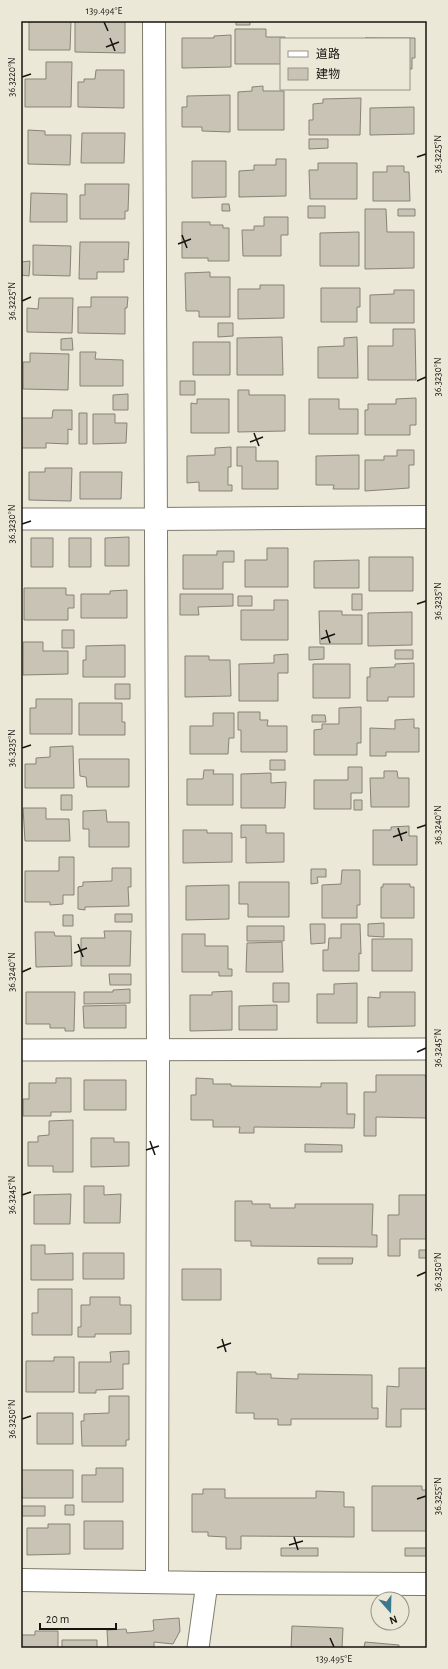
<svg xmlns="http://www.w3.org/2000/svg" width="448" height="1669" viewBox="0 0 448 1669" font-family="'Alegreya Sans','Noto Sans JP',sans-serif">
<rect width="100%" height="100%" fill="#ece8d8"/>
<path fill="#c8c3b5" stroke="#878375" d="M 40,21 L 71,21 L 70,50 L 29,50 L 29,22 Z
M 75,21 L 125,21 L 125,53 L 75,52 Z
M 236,21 L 250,21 L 250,25 L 236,25 Z
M 235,29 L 266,29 L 266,37 L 285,37 L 285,39 L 281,39 L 281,64 L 235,64 Z
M 231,35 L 231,67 L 182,68 L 182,38 L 214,38 L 214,36 Z
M 365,38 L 415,38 L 415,58 L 412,58 L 412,69 L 409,69 L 409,39 Z
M 46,62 L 72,62 L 71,107 L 25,107 L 25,79 L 46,79 Z
M 96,70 L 124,70 L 124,108 L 78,107 L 78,82 L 84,82 L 84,79 L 95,79 Z
M 263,86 L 263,91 L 284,91 L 284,130 L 238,130 L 238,92 L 252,91 L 252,87 Z
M 230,95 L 230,132 L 202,131 L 202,127 L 182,127 L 182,107 L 187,107 L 187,96 Z
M 361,98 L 360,135 L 309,135 L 309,120 L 313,120 L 313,104 L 323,103 L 323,99 Z
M 414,107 L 414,134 L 370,135 L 370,108 Z
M 28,130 L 45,131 L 45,135 L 71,135 L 70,165 L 28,164 Z
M 82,133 L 125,133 L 124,163 L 81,163 Z
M 309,139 L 328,139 L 328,148 L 309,149 Z
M 276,159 L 286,159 L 286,196 L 239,197 L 239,171 L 254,170 L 254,165 L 276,165 Z
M 192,161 L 226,161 L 226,197 L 192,198 Z
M 318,163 L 357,163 L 357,199 L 310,199 L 309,170 L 318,170 Z
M 387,166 L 404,166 L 404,172 L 409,172 L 410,201 L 373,201 L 373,172 L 387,172 Z
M 85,184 L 129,184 L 128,211 L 125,211 L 125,219 L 80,219 L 80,195 L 85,195 Z
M 31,193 L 67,194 L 67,222 L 30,222 Z
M 222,204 L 229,204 L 230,211 L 222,211 Z
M 308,206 L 325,206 L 325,218 L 308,218 Z
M 365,209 L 386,209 L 387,232 L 414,232 L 414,268 L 365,269 Z
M 398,209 L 415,209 L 415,216 L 398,216 Z
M 264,217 L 288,217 L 288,235 L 281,235 L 281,256 L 243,256 L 242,230 L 254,230 L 254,226 L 264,226 Z
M 182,222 L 210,222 L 210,225 L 223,225 L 223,228 L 229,228 L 229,261 L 208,261 L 208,258 L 182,258 Z
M 359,232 L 359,266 L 320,266 L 320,233 Z
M 80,242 L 129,242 L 128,260 L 124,259 L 124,272 L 97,272 L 97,279 L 79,279 Z
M 33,245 L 71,246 L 70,276 L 33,275 Z
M 30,261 L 29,276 L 21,275 L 21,262 Z
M 210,272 L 210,277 L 230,277 L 230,317 L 199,317 L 199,311 L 186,311 L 185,273 Z
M 260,285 L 284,285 L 284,318 L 238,319 L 238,289 L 260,289 Z
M 321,288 L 360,288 L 360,307 L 357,307 L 357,322 L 321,322 Z
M 394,290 L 414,290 L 414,323 L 370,323 L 370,295 L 394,294 Z
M 91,297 L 128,297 L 127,308 L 125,308 L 125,334 L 78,333 L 78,307 L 91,307 Z
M 39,298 L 73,298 L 72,333 L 27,332 L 27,308 L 38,309 Z
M 218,323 L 233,323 L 233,336 L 218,337 Z
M 393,329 L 415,329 L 416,380 L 368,380 L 368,346 L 393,346 Z
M 282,337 L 283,375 L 237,375 L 237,338 Z
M 357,337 L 358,378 L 318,378 L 318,347 L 344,346 L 344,338 Z
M 72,338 L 73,350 L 61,350 L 61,339 Z
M 193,342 L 230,342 L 230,375 L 193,375 Z
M 80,352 L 96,352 L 95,359 L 123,360 L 123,386 L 80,386 Z
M 30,353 L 69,354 L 68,390 L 23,389 L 23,362 L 30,362 Z
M 180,381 L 195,381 L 195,395 L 180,395 Z
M 238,390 L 249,390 L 249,395 L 285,395 L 285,431 L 238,432 Z
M 128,394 L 128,410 L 113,410 L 113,395 Z
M 416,398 L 416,425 L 410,425 L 410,435 L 365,435 L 365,410 L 368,410 L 368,404 L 396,404 L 396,399 Z
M 197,399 L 229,399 L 229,433 L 191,433 L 191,403 L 197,404 Z
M 309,399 L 339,399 L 339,409 L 358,409 L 358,434 L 309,434 Z
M 53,410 L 72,410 L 72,430 L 68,429 L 68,444 L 46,443 L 46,448 L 21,448 L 21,418 L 52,418 Z
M 79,413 L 87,413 L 87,444 L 79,444 Z
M 93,414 L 115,414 L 115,423 L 127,423 L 126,443 L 93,444 Z
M 231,447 L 231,467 L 228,467 L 228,485 L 232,485 L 232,491 L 199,491 L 199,482 L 187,483 L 187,456 L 215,455 L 215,448 Z
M 237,447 L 256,447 L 256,461 L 278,461 L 278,489 L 242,489 L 242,466 L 237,466 Z
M 397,450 L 414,450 L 414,465 L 409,465 L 409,488 L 365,491 L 365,460 L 384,460 L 384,456 L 397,456 Z
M 359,455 L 359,489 L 333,489 L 334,485 L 316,485 L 316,456 Z
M 45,468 L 72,468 L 71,501 L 29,500 L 29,472 L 45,472 Z
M 80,472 L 122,472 L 121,499 L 80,499 Z
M 129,537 L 129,566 L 105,566 L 105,538 Z
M 31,538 L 53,538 L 53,567 L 31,567 Z
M 69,538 L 91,538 L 91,567 L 69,567 Z
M 267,548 L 288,548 L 288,587 L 245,587 L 245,560 L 267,560 Z
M 217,551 L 234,551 L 234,562 L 223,562 L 223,589 L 183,589 L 183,555 L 217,555 Z
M 369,557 L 413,557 L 413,591 L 369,591 Z
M 359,560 L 359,588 L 314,588 L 314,561 Z
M 24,588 L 66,588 L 66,595 L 74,595 L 74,608 L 68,608 L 68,620 L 24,620 Z
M 127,590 L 127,618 L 81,618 L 81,594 L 110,594 L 110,591 Z
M 180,594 L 233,594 L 233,606 L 198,607 L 199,615 L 180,615 Z
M 352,594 L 362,594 L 362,610 L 352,610 Z
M 238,596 L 252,596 L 252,606 L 238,606 Z
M 274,600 L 288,600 L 288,640 L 241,640 L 241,610 L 274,610 Z
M 319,611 L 342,611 L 342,615 L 362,615 L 362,644 L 320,644 Z
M 412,612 L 412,645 L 368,646 L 368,613 Z
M 62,630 L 74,630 L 74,648 L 62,648 Z
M 23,642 L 43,642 L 43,651 L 68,651 L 68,674 L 23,675 Z
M 125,645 L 125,677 L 83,677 L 83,660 L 86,660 L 86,646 Z
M 309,647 L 324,647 L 324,659 L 309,660 Z
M 395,650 L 413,650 L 413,659 L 395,659 Z
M 288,654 L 288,673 L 278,673 L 278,701 L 239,701 L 239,664 L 274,663 L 274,655 Z
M 185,656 L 209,656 L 209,660 L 230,660 L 231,696 L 185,697 Z
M 414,663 L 414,697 L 388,697 L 388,701 L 367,701 L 367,677 L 370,677 L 370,668 L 395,667 L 395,664 Z
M 313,664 L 350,664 L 350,698 L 313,698 Z
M 115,684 L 130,684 L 130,699 L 115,699 Z
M 36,699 L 72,699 L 72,734 L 30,734 L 30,708 L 36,708 Z
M 79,703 L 122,703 L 122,722 L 125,722 L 125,735 L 79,735 Z
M 361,707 L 361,743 L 357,743 L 357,755 L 314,755 L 314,730 L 322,729 L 322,724 L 339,724 L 339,708 Z
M 238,712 L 260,712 L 260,720 L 268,720 L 267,726 L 287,726 L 287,752 L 241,752 L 241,730 L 238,730 Z
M 213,713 L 234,713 L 234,738 L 229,738 L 228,754 L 190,754 L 190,726 L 213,726 Z
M 312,715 L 325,715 L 326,722 L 312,722 Z
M 414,719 L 414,728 L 419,728 L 419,752 L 386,752 L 386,756 L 370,756 L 370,728 L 395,729 L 395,720 Z
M 73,746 L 74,788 L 25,788 L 25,764 L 36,764 L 36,758 L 50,757 L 50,747 Z
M 79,759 L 129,759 L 129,787 L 87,787 L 86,777 L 80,776 Z
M 270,760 L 285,760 L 285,770 L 270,770 Z
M 348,767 L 362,767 L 362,793 L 351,793 L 351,809 L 314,809 L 314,780 L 348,780 Z
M 204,770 L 214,770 L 213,774 L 233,774 L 233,805 L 187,805 L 187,779 L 203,779 Z
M 384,771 L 397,771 L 398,778 L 409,778 L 409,807 L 371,807 L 370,778 L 384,778 Z
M 271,773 L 271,783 L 286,782 L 285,808 L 241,808 L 241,774 Z
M 61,795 L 72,795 L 72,810 L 61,810 Z
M 354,800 L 362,800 L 362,810 L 354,810 Z
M 23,808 L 46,808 L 46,819 L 69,819 L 70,841 L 25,841 Z
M 106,810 L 107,822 L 129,822 L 129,847 L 89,847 L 89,829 L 83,829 L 83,811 Z
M 241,825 L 266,825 L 266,833 L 284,833 L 284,862 L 246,863 L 246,837 L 241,838 Z
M 409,826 L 409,836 L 417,836 L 417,865 L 373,865 L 373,830 L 391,830 L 391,827 Z
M 183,830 L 207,830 L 207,833 L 232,833 L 232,862 L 183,863 Z
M 59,857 L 74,857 L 74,895 L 63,895 L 63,904 L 50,905 L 50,902 L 25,902 L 25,871 L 59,871 Z
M 112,868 L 131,868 L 131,887 L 128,887 L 129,906 L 85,907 L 85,910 L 78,909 L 78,887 L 83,886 L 83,882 L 112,881 Z
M 311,869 L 326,869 L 326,877 L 317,877 L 318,883 L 311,884 Z
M 342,870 L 360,870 L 360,905 L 357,905 L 357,918 L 322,918 L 322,885 L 341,884 Z
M 239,882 L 289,882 L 289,917 L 248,917 L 248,904 L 239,904 Z
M 383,884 L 410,884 L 410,887 L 414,887 L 414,918 L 381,918 L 381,887 L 383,887 Z
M 229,885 L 229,919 L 186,920 L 186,886 Z
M 115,914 L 132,914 L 132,922 L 115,922 Z
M 63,915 L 73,915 L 73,926 L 63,926 Z
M 384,923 L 384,937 L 368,936 L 368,924 Z
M 310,924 L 325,924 L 325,943 L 311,944 Z
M 341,924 L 360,924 L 361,954 L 359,953 L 359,971 L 323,971 L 323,950 L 328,950 L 329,938 L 341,938 Z
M 247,926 L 284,926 L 284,941 L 247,941 Z
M 104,931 L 131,931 L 130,966 L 81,966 L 81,938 L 105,938 Z
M 35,932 L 54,932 L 55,936 L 71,936 L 72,966 L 36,967 Z
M 182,934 L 205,934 L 205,946 L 228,946 L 228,969 L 232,969 L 232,976 L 219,976 L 219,972 L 182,972 Z
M 372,939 L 412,939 L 412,971 L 372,971 Z
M 282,942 L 283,972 L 246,972 L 247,943 Z
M 109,974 L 131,974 L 131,985 L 110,985 Z
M 273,983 L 289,983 L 289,1002 L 273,1002 Z
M 357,983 L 357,1023 L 317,1023 L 317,994 L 334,994 L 334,984 Z
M 130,989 L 130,1003 L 84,1004 L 84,992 L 113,992 L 113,990 Z
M 232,991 L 232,1030 L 190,1031 L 190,995 L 212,995 L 212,992 Z
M 26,992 L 75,992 L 74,1031 L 65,1031 L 65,1028 L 50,1028 L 50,1024 L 26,1024 Z
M 380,992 L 415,992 L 415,1026 L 368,1027 L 368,997 L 380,998 Z
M 126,1005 L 126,1028 L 84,1028 L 83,1006 Z
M 277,1005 L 277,1030 L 239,1030 L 239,1006 Z
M 376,1075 L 425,1075 L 426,1079 L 427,1079 L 427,1118 L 376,1117 L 376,1136 L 364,1136 L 364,1092 L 376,1092 Z
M 56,1078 L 71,1078 L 71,1112 L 51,1112 L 51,1116 L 23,1116 L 23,1099 L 29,1099 L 29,1083 L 56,1083 Z
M 196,1078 L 213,1079 L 213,1084 L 231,1084 L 231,1086 L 321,1087 L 321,1083 L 347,1083 L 347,1114 L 355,1114 L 354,1128 L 254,1127 L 254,1133 L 239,1133 L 240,1127 L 213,1127 L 213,1120 L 191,1120 L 191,1095 L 196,1095 Z
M 84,1080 L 126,1080 L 126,1110 L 84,1110 Z
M 73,1120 L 73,1172 L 53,1172 L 53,1166 L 28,1166 L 28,1142 L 38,1142 L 38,1136 L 49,1135 L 49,1121 Z
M 91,1138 L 114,1138 L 114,1142 L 129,1142 L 129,1166 L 91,1167 Z
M 305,1144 L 342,1145 L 342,1152 L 305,1152 Z
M 84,1186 L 104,1186 L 104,1195 L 121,1194 L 120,1223 L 84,1223 Z
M 71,1194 L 70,1224 L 34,1224 L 34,1195 Z
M 399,1195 L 427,1195 L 427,1239 L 400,1239 L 400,1256 L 388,1256 L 388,1215 L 399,1215 Z
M 235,1201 L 252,1201 L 252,1204 L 270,1204 L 270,1208 L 295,1208 L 295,1204 L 373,1204 L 372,1235 L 377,1235 L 377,1247 L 251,1246 L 251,1241 L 235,1241 Z
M 31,1245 L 45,1245 L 45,1254 L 73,1253 L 73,1280 L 31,1280 Z
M 419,1250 L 427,1250 L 427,1258 L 419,1258 Z
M 83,1253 L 124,1253 L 124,1279 L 83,1279 Z
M 318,1258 L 353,1258 L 352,1264 L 318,1264 Z
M 182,1269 L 221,1269 L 221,1300 L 182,1300 Z
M 38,1289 L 72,1289 L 72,1335 L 32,1335 L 32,1313 L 38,1313 Z
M 90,1297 L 120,1297 L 120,1305 L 131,1305 L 131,1334 L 95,1334 L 95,1337 L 78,1337 L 78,1327 L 81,1327 L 81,1305 L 90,1305 Z
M 129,1351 L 129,1364 L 123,1364 L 123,1389 L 96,1390 L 96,1393 L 79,1393 L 79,1362 L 111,1362 L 110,1352 Z
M 54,1357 L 74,1357 L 74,1392 L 26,1392 L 26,1361 L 54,1361 Z
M 399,1368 L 427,1368 L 427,1409 L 401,1409 L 401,1427 L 386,1427 L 387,1386 L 399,1387 Z
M 237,1372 L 256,1372 L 256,1374 L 271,1374 L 271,1378 L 298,1379 L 298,1374 L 372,1375 L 372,1408 L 378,1408 L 378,1419 L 291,1419 L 291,1425 L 278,1425 L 278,1419 L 254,1419 L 254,1413 L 236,1413 Z
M 109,1396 L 129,1396 L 129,1440 L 126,1440 L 126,1446 L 82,1446 L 81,1421 L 84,1421 L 84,1414 L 109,1413 Z
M 37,1413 L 73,1413 L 73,1444 L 37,1444 Z
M 96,1468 L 123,1468 L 123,1502 L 82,1502 L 82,1475 L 96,1475 Z
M 21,1470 L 73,1470 L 73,1498 L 22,1498 Z
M 372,1486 L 422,1486 L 422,1490 L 427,1490 L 427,1531 L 372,1531 Z
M 203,1489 L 225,1489 L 225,1498 L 316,1498 L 316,1491 L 344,1492 L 344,1507 L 354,1507 L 354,1537 L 241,1536 L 241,1549 L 226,1549 L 226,1537 L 208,1536 L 208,1532 L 192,1532 L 192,1494 L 203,1494 Z
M 65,1505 L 74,1505 L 74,1515 L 65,1515 Z
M 22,1506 L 45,1506 L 45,1516 L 22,1516 Z
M 84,1521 L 123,1521 L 123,1549 L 84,1549 Z
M 48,1524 L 70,1524 L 70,1554 L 27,1555 L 27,1528 L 48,1528 Z
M 281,1548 L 318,1548 L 318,1556 L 281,1556 Z
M 405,1548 L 427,1548 L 427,1556 L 405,1556 Z
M 179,1618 L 180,1631 L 173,1644 L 154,1642 L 154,1648 L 108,1648 L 107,1630 L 126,1629 L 127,1633 L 152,1631 L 154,1630 L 153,1620 Z
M 292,1626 L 343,1628 L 342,1648 L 291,1648 Z
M 35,1631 L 58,1631 L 58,1648 L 21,1648 L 21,1635 L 35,1635 Z
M 62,1640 L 97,1640 L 97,1648 L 62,1648 Z
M 365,1642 L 399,1645 L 399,1648 L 364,1648 Z"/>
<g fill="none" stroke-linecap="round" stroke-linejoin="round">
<g stroke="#7e7a6c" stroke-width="23">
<path id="street" d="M 21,519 L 155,519
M 21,1050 L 427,1049
M 198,1648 L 207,1583"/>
</g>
<g stroke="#7e7a6c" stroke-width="24">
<path id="secondary" d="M 154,21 L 158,1050 L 157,1582
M 155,519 L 427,517
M 21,1580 L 207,1583 L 427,1584"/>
</g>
<use href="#street" stroke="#fff" stroke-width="21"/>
<use href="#secondary" stroke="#fff" stroke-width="22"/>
</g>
<path fill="none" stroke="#16140f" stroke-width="1.5" d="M 104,22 L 108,31M 110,38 L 115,51M 106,47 L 119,42M 22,77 L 31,74M 417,157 L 426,154M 182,235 L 187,248M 178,244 L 191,239M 22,301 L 31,297M 417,381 L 426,377M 254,433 L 259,446M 250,442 L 263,437M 22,524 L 31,521M 417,604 L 426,601M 326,630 L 330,643M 321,639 L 335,634M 22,748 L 31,745M 398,828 L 402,841M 417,828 L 426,825M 393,837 L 407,832M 78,944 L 83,957M 74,953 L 87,948M 22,972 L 31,968M 417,1052 L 426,1048M 150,1141 L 155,1155M 146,1150 L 159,1146M 22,1195 L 31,1192M 417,1276 L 426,1272M 222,1339 L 226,1352M 217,1348 L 231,1343M 22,1419 L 31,1416M 417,1499 L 426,1496M 294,1537 L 298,1550M 289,1545 L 303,1541M 330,1638 L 334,1647"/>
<rect width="448" height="1669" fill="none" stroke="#ece8d8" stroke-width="44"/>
<rect x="280" y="38" width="130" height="52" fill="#ece8d8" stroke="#969388"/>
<rect x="288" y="51" width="20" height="6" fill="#ffffff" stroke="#969388"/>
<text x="316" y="58" font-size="12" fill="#16140f">道路</text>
<rect x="288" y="68" width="20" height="12" fill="#c8c3b5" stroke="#969388"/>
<text x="316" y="78" font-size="12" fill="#16140f">建物</text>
<g transform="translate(390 1611) rotate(160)"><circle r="19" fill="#ece8d8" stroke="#969388"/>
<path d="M0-3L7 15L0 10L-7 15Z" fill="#3a798d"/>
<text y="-6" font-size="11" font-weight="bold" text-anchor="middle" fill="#16140f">N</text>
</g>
<path d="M40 1623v6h76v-6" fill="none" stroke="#16140f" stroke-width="2"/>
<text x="46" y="1623" font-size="12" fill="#16140f" stroke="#ece8d8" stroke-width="3" paint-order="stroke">20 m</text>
<rect x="22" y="22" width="404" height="1625" fill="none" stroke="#16140f" stroke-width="1.5"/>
<g font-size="10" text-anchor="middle" fill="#16140f">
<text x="104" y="14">139.494°E</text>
<text transform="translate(11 77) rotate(-90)" y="4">36.3220°N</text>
<text transform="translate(437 154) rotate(-90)" y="4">36.3225°N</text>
<text transform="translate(11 301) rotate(-90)" y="4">36.3225°N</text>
<text transform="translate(437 377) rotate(-90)" y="4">36.3230°N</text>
<text transform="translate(11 524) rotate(-90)" y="4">36.3230°N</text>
<text transform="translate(437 601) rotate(-90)" y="4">36.3235°N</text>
<text transform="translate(11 748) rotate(-90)" y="4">36.3235°N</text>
<text transform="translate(437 825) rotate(-90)" y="4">36.3240°N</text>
<text transform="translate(11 972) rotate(-90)" y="4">36.3240°N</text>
<text transform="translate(437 1048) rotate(-90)" y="4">36.3245°N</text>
<text transform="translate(11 1195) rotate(-90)" y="4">36.3245°N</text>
<text transform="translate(437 1272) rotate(-90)" y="4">36.3250°N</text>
<text transform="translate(11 1419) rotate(-90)" y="4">36.3250°N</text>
<text transform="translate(437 1496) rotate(-90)" y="4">36.3255°N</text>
<text x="334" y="1662">139.495°E</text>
</g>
</svg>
